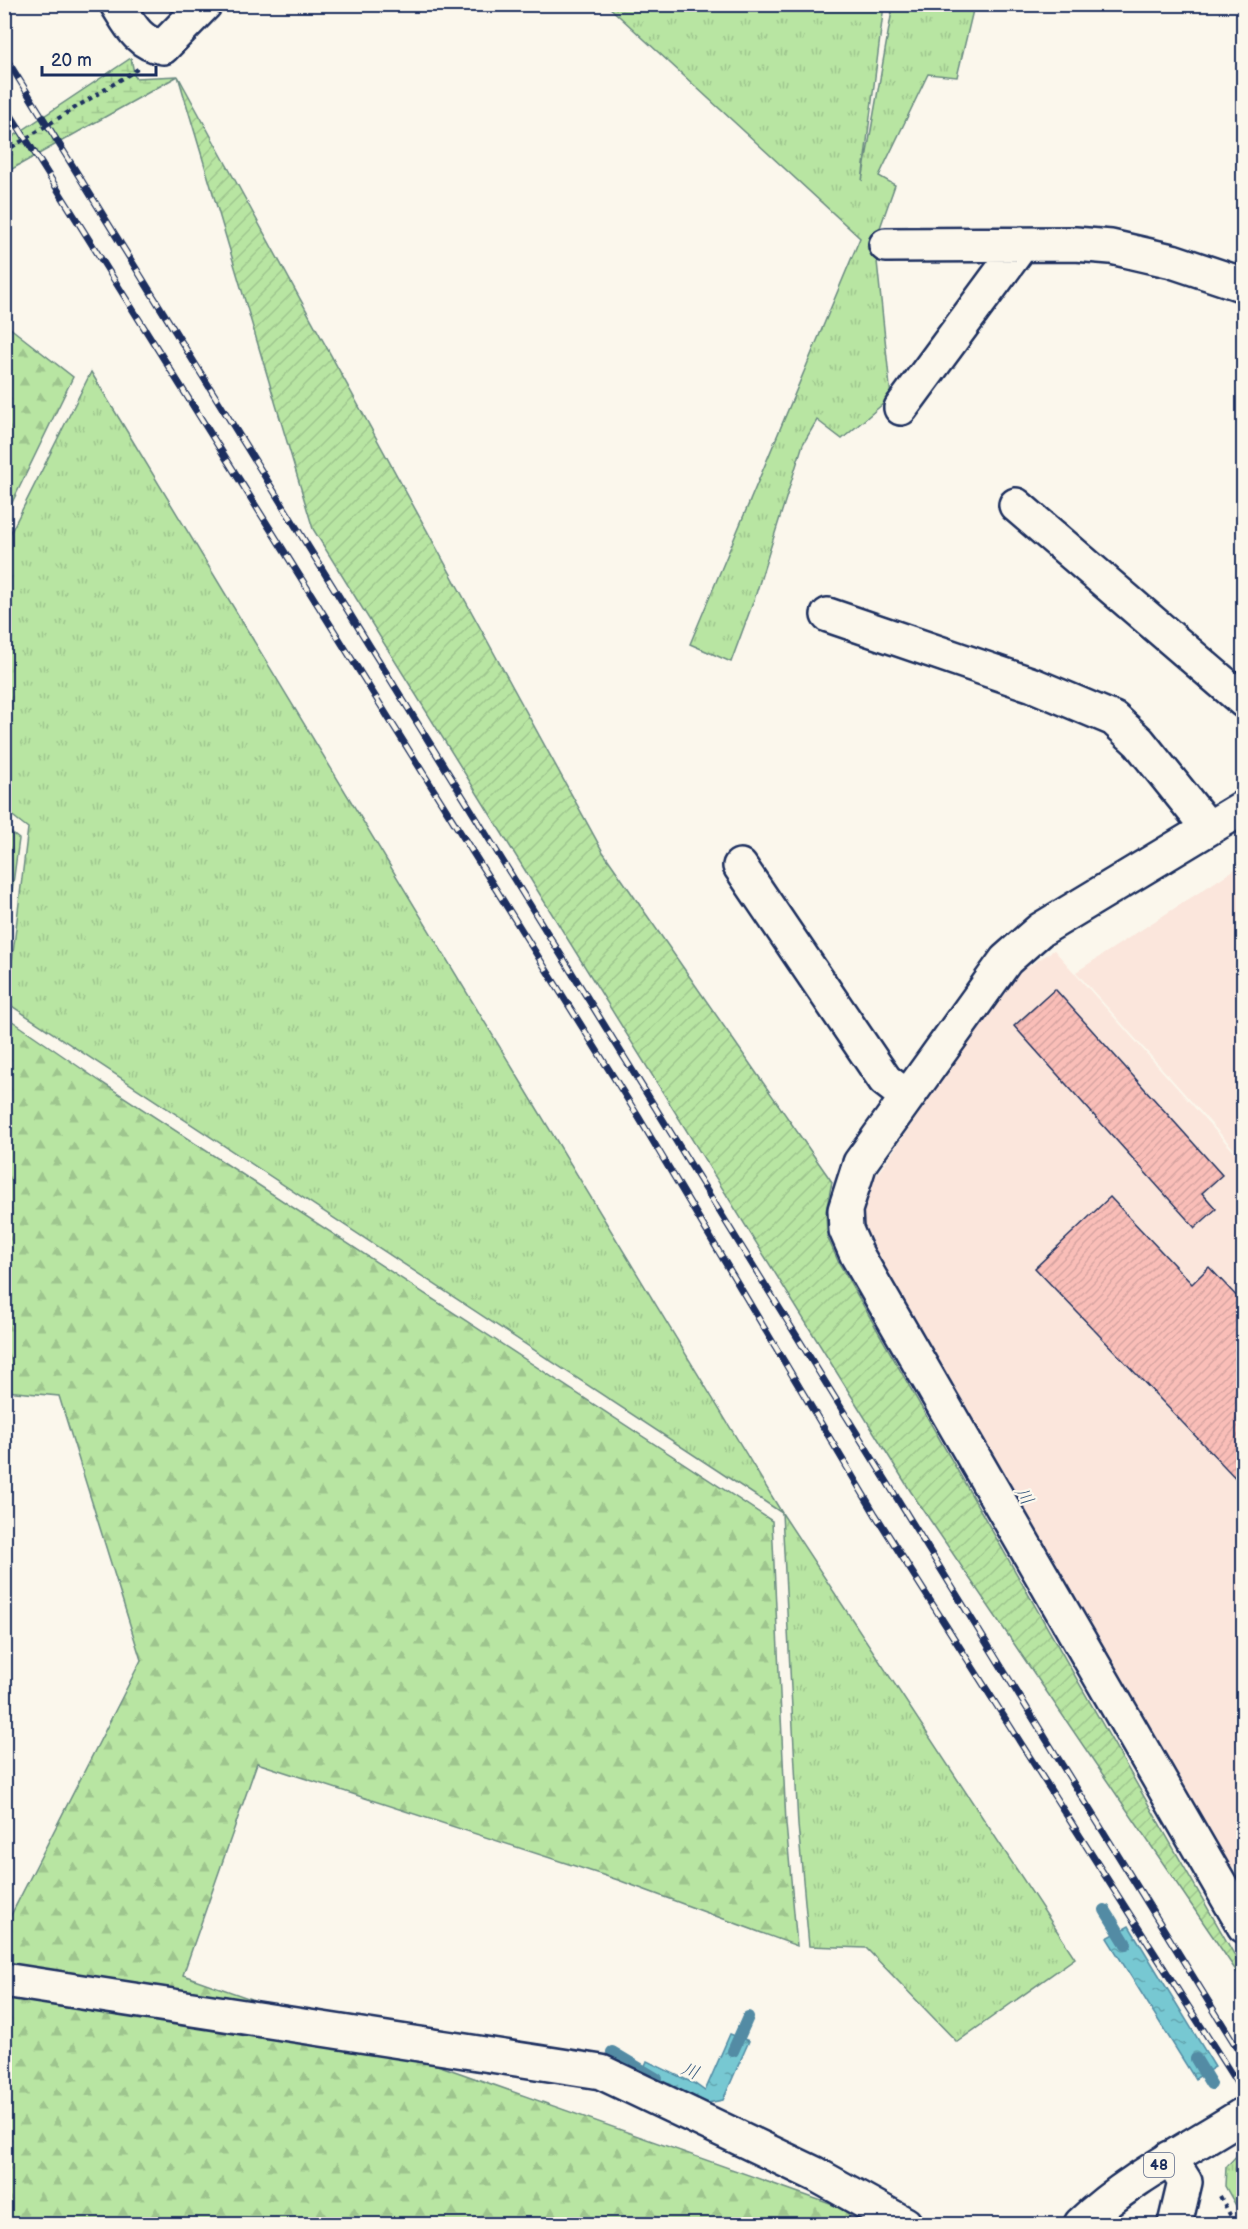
<svg xmlns="http://www.w3.org/2000/svg" width="1248" height="2229" viewBox="0 0 1248 2229" font-family="'Balsamiq Sans','Klee One',sans-serif">
<defs>
<pattern id="grass-tufts" width="24" height="20" patternUnits="userSpaceOnUse" patternTransform="scale(1.5)"><rect width="24" height="20" fill="#b8e5a2"/><path d="M3 7l-1-3M5 7V3M7 7l1-3M15 17l-1-3M17 17v-4M19 17l1-3" fill="none" stroke="#9ec58e"/></pattern>
<pattern id="forest-firs" width="22" height="20" patternUnits="userSpaceOnUse" patternTransform="scale(1.5)"><rect width="22" height="20" fill="#b8e5a2"/><path d="M5 1l3.5 6h-7zM16 11l3.5 6h-7z" fill="#9ec58e"/></pattern>
<pattern id="wetland-marsh" width="20" height="14" patternUnits="userSpaceOnUse" patternTransform="scale(1.5)"><rect width="20" height="14" fill="#b8e5a2"/><path d="M1 5h8M5 5V1M11 12h8M15 12V8" fill="none" stroke="#9ec58e"/></pattern>
<pattern id="garden-furrows" width="10" height="10" patternUnits="userSpaceOnUse" patternTransform="scale(1.5)"><rect width="10" height="10" fill="#b8e5a2"/><path d="M-1 1l2-2M0 10L10 0M9 11l2-2" fill="none" stroke="#9ec58e"/></pattern>
<pattern id="water-ripples" width="26" height="14" patternUnits="userSpaceOnUse" patternTransform="scale(1.5)"><rect width="26" height="14" fill="#77c8d2"/><path d="M2 4q2-2 4 0t4 0M15 11q2-2 4 0t4 0" fill="none" stroke="#61a3ae"/></pattern>
<pattern id="building-hatch" width="6" height="6" patternUnits="userSpaceOnUse" patternTransform="scale(1.5)"><rect width="6" height="6" fill="#fabeb8"/><path d="M-1 1l2-2M0 6l6-6M5 7l2-2" fill="none" stroke="#d6a4a1"/></pattern>
</defs>
<rect width="100%" height="100%" fill="#fbf7ec"/>
<filter id="ink" filterUnits="userSpaceOnUse"><feTurbulence type="fractalNoise" baseFrequency=".0167" numOctaves="2"/><feDisplacementMap in="SourceGraphic" scale="12" xChannelSelector="R" yChannelSelector="G"/><feConvolveMatrix kernelMatrix="1 2 1 2 8 2 1 2 1" color-interpolation-filters="sRGB"/></filter>
<g filter="url(#ink)">
<path fill="#fbe6dc" d="M 1243,864 L 1243,1159 L 1076,972 Z
M 1054,950 L 1243,1162 L 1243,1862 L 1230,1870 L 867,1253 L 861,1227 L 864,1204 L 876,1176 L 1001,995 L 1020,972 Z"/>
<path fill="url(#grass-tufts)" stroke="#6a8a80" stroke-width="1.5" d="M 607,5 L 884,5 L 862,181 L 893,5 L 978,5 L 974,6 L 957,77 L 928,74 L 879,176 L 895,185 L 875,242 L 891,397 L 842,439 L 817,420 L 803,444 L 755,597 L 731,662 L 690,644 L 860,238 Z
M 91,372 L 782,1513 L 1075,1958 L 957,2042 L 866,1948 L 809,1946 L 798,1825 L 782,1513 L 7,1003 L 28,828 L 5,810 L 5,544 Z
M 1243,2149 L 1243,2218 L 1225,2186 L 1226,2167 Z"/>
<path fill="url(#forest-firs)" stroke="#6a8a80" stroke-width="1.5" d="M 5,324 L 73,377 L 5,517 Z
M 5,828 L 19,839 L 5,943 Z
M 5,1016 L 101,1082 L 772,1521 L 786,1824 L 797,1946 L 618,1880 L 257,1763 L 183,1975 L 853,2212 L 844,2224 L 5,2224 L 4,1929 L 141,1660 L 59,1396 L 5,1391 Z"/>
<path fill="url(#wetland-marsh)" stroke="#6a8a80" stroke-width="1.5" d="M 131,58 L 135,78 L 178,76 L 5,173 L 5,142 Z"/>
<path fill="url(#garden-furrows)" stroke="#6a8a80" stroke-width="1.5" d="M 178,76 L 603,852 L 832,1182 L 826,1211 L 827,1236 L 839,1263 L 1243,1970 L 1243,1981 L 911,1492 L 313,529 Z"/>
<path fill="url(#water-ripples)" stroke="#528ba4" stroke-width="1.5" d="M 1129,1926 L 1215,2067 L 1195,2079 L 1107,1938 Z
M 730,2034 L 749,2041 L 723,2100 L 687,2107 L 638,2083 L 647,2061 L 695,2084 L 705,2091 Z"/>
<g fill="none" stroke-linecap="round" stroke-linejoin="round">
<path stroke="#528ba4" stroke-width="12" d="M 1105,1910 L 1126,1944
M 733,2051 L 748,2017
M 612,2052 L 657,2079
M 1196,2059 L 1211,2084"/>
</g>
<path fill="url(#building-hatch)" stroke="#1b2f5e" stroke-width="1.5" d="M 1055,989 L 1222,1175 L 1202,1193 L 1216,1209 L 1195,1228 L 1014,1026 Z
M 1110,1197 L 1192,1284 L 1209,1267 L 1244,1304 L 1244,1487 L 1035,1268 Z"/>
<g fill="none" stroke-linecap="round" stroke-linejoin="round">
<g stroke="#1b2f5e" stroke-width="38">
<path id="minor" d="M 117,4 C 129,23 138,44 163,47 L 205,4
M 886,245 L 1075,244 L 1111,247 L 1172,261 L 1244,285
M 901,408 L 1022,244
M 1016,505 L 1244,701
M 828,615 L 1033,685 L 1114,719 L 1139,742 L 1208,828
M 1244,807 L 1040,930 L 1006,960 L 860,1163 L 845,1210 L 846,1230 L 857,1255 L 1244,1926
M 740,866 L 885,1080 L 907,1097
M 4,1980 L 601,2072 L 815,2174 L 905,2224
M 1170,2158 L 1185,2182 L 1175,2224"/>
</g>
<g stroke="#1b2f5e" stroke-width="38">
<path id="major" d="M 1081,2224 C 1128,2179 1189,2149 1244,2114"/>
</g>
<path stroke="#1b2f5e" stroke-width="4" stroke-dasharray="4.5 4.5" stroke-linecap="butt" d="M 1220,2196 L 1235,2224"/>
<use href="#minor" stroke="#fbf7ec" stroke-width="33"/>
<use href="#major" stroke="#fbf7ec" stroke-width="33"/>
<g stroke="#1b2f5e" stroke-width="7">
<path id="rail" d="M 4,55 L 1244,2059
M 4,104 L 638,1116 L 875,1514 L 1244,2094"/>
</g>
<use href="#rail" stroke="#fbf7ec" stroke-width="4.5" stroke-dasharray="14" stroke-linecap="butt"/>
<path stroke="#1b2f5e" stroke-width="4" stroke-dasharray="4.5 4.5" stroke-linecap="butt" d="M 4,152 L 141,67"/>
</g>
</g>
<g text-anchor="middle" dominant-baseline="central" stroke-width="4.5" stroke-linejoin="round" paint-order="stroke">
<rect fill="#fbf7ec" stroke="#5e6b89" stroke-width="1.5" x="1144" y="2153" width="30" height="24" rx="4.5"/>
<g font-size="15" font-weight="bold" fill="#1b2f5e">
<text x="1159" y="2165">48</text>
</g>
<g font-size="18" font-style="italic" fill="#32557b" stroke="#fbf7ec">
<text transform="translate(1024 1496) rotate(59)">川</text>
<text transform="translate(690 2071) rotate(21)">川</text>
</g>
</g>
<rect width="1248" height="2229" fill="none" stroke="#fbf7ec" stroke-width="24"/>
<rect x="12" y="12" width="1224" height="2205" fill="none" stroke="#1b2f5e" stroke-width="2" filter="url(#ink)"/>
<path d="M42 66v9h114v-9" fill="none" stroke="#1b2f5e" stroke-width="3"/>
<text x="51" y="66" font-size="18" fill="#1b2f5e" stroke="#fbf7ec" stroke-width="4.5" paint-order="stroke">20 m</text>
</svg>
